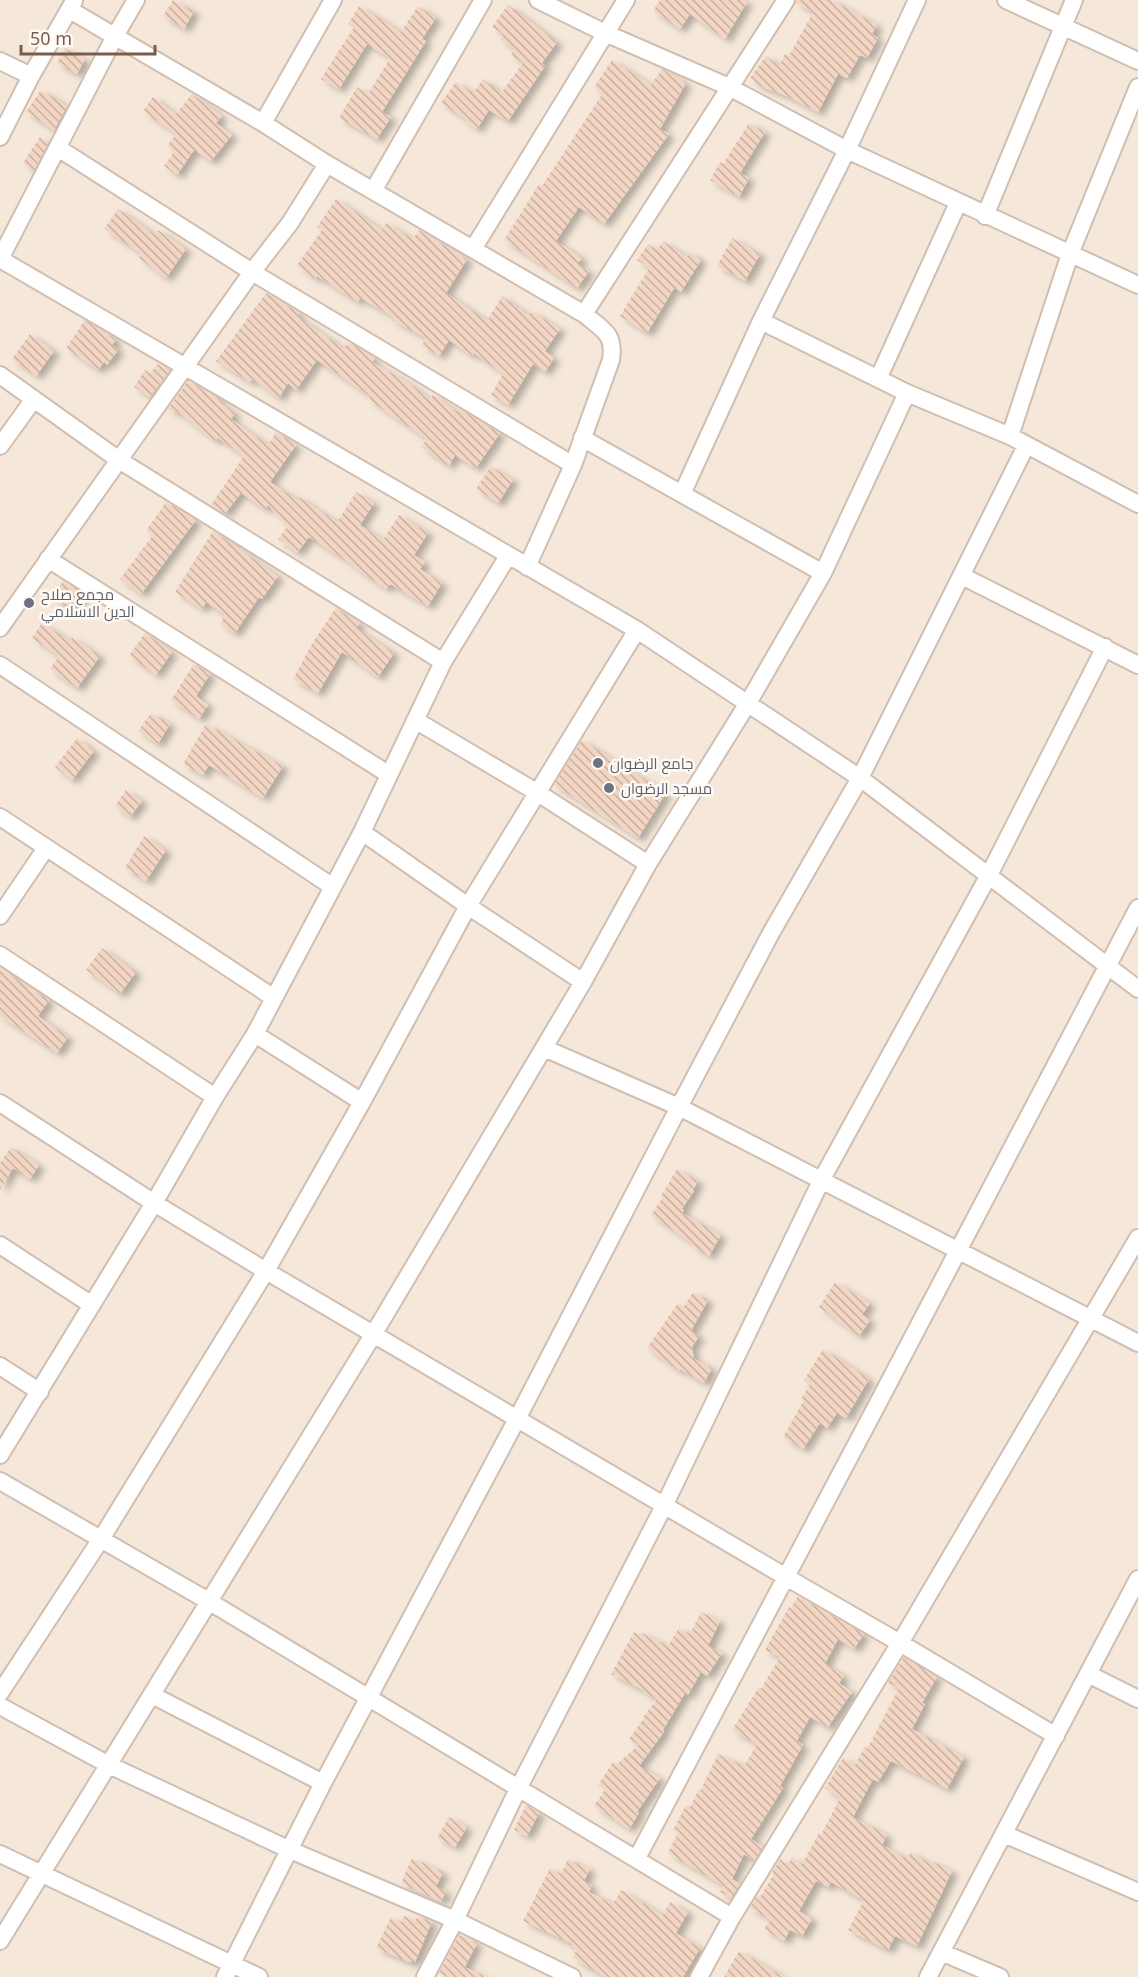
<svg xmlns="http://www.w3.org/2000/svg" width="1138" height="1977" viewBox="0 0 1138 1977" font-family="'Noto Sans',Cairo,sans-serif">
<defs>
<pattern id="building-back-hatch" width="6" height="6" patternUnits="userSpaceOnUse" patternTransform="scale(1.5)"><rect width="6" height="6" fill="#f3d5c3"/><path d="M-1 5l2 2M0 0l6 6M5-1l2 2" fill="none" stroke="#cab0a1"/></pattern>
<filter id="shadow"><feDropShadow dx="6" dy="4" stdDeviation="3" flood-color="#0004"/></filter>
</defs>
<rect width="100%" height="100%" fill="#fdf6ec"/>
<path fill="#f5e8da" d="M 0,0 L 1138,0 L 1138,1977 L 0,1977 Z"/>
<path fill="url(#building-back-hatch)" filter="url(#shadow)" d="M 173,0 L 194,11 L 184,29 L 163,16 Z
M 660,0 L 748,0 L 725,39 L 690,14 L 680,29 L 653,11 Z
M 796,0 L 832,0 L 877,25 L 872,34 L 878,38 L 867,58 L 860,55 L 847,78 L 838,74 L 818,112 L 789,97 L 760,86 L 750,78 L 766,56 L 779,66 L 785,54 L 789,56 L 813,12 L 796,3 Z
M 508,5 L 557,42 L 542,63 L 545,66 L 508,121 L 489,110 L 477,129 L 466,122 L 467,120 L 441,103 L 456,82 L 473,93 L 483,79 L 501,93 L 523,63 L 511,55 L 515,49 L 500,39 L 503,34 L 492,27 Z
M 359,6 L 401,32 L 418,6 L 436,18 L 422,39 L 426,41 L 382,112 L 391,117 L 377,139 L 339,118 L 357,87 L 368,94 L 390,58 L 367,44 L 339,89 L 321,79 L 354,27 L 348,24 Z
M 65,48 L 85,59 L 77,74 L 57,63 Z
M 612,60 L 651,85 L 662,69 L 686,83 L 660,129 L 669,134 L 604,224 L 579,207 L 556,241 L 582,258 L 577,264 L 589,271 L 577,288 L 504,240 L 539,184 L 542,186 L 603,93 L 594,87 Z
M 41,90 L 67,106 L 54,130 L 26,112 Z
M 192,94 L 222,116 L 216,123 L 232,135 L 211,161 L 194,150 L 177,175 L 164,166 L 174,152 L 167,146 L 176,134 L 143,111 L 153,97 L 176,114 Z
M 749,123 L 765,132 L 740,173 L 749,178 L 739,197 L 710,180 L 720,162 L 723,164 Z
M 40,137 L 48,143 L 34,171 L 23,163 Z
M 336,199 L 382,230 L 386,223 L 413,239 L 419,230 L 467,259 L 446,293 L 487,321 L 502,296 L 528,315 L 531,311 L 560,329 L 545,351 L 554,358 L 545,372 L 533,364 L 508,405 L 491,395 L 503,374 L 474,353 L 472,356 L 449,340 L 439,356 L 422,345 L 426,338 L 392,320 L 394,317 L 360,298 L 358,302 L 317,276 L 315,279 L 297,265 L 322,230 L 317,227 Z
M 118,209 L 155,235 L 158,230 L 186,249 L 166,278 L 139,258 L 142,254 L 104,229 Z
M 732,238 L 760,254 L 745,281 L 717,266 Z
M 663,241 L 687,257 L 690,252 L 701,260 L 681,292 L 674,288 L 647,333 L 620,316 L 649,268 L 637,260 L 648,244 L 657,250 Z
M 266,293 L 299,313 L 297,316 L 344,349 L 348,342 L 375,358 L 372,362 L 405,381 L 430,399 L 433,395 L 456,411 L 458,408 L 500,433 L 476,468 L 455,455 L 449,466 L 421,447 L 427,439 L 368,399 L 370,396 L 317,360 L 296,390 L 288,383 L 279,398 L 252,379 L 250,382 L 216,361 Z
M 85,320 L 116,339 L 112,345 L 118,350 L 107,365 L 104,362 L 98,370 L 66,348 Z
M 30,334 L 54,351 L 36,376 L 12,359 Z
M 158,364 L 169,372 L 150,397 L 134,387 L 145,370 L 150,373 Z
M 188,381 L 220,399 L 219,402 L 235,413 L 231,419 L 268,445 L 276,432 L 296,445 L 270,482 L 297,500 L 299,497 L 337,522 L 356,492 L 374,503 L 360,525 L 383,540 L 399,515 L 428,533 L 414,555 L 425,562 L 420,569 L 442,583 L 428,606 L 390,584 L 386,589 L 352,566 L 353,565 L 309,537 L 297,553 L 278,539 L 288,526 L 268,505 L 265,509 L 241,493 L 225,514 L 211,505 L 244,456 L 218,438 L 215,441 L 175,410 L 173,412 L 168,409 Z
M 491,466 L 513,480 L 498,503 L 476,489 Z
M 166,502 L 196,520 L 141,594 L 120,579 L 153,535 L 146,531 Z
M 213,531 L 278,576 L 262,599 L 259,597 L 235,633 L 220,624 L 225,615 L 206,602 L 202,609 L 175,592 Z
M 63,581 L 84,594 L 73,611 L 52,597 Z
M 336,608 L 360,623 L 356,628 L 394,653 L 378,677 L 342,652 L 318,693 L 293,679 L 313,642 Z
M 42,623 L 70,641 L 72,637 L 100,656 L 77,688 L 50,669 L 59,656 L 32,638 Z
M 145,633 L 172,652 L 156,675 L 129,656 Z
M 194,664 L 210,674 L 196,696 L 208,705 L 199,719 L 171,700 Z
M 151,713 L 170,724 L 158,744 L 138,731 Z
M 206,724 L 283,766 L 263,798 L 209,765 L 203,775 L 183,764 Z
M 77,738 L 94,751 L 72,780 L 55,767 Z
M 582,740 L 666,793 L 638,838 L 554,785 Z
M 126,790 L 142,801 L 130,817 L 115,806 Z
M 144,836 L 166,850 L 146,881 L 125,868 Z
M 102,948 L 136,972 L 120,994 L 86,970 Z
M 0,968 L 49,1000 L 38,1016 L 68,1037 L 57,1053 L 0,1016 Z
M 11,1147 L 39,1165 L 30,1179 L 13,1168 L 0,1190 L 0,1163 Z
M 677,1169 L 698,1181 L 693,1190 L 694,1191 L 682,1209 L 684,1210 L 682,1213 L 721,1235 L 709,1256 L 692,1246 L 693,1244 L 651,1215 L 663,1197 L 661,1196 Z
M 835,1282 L 870,1303 L 862,1315 L 870,1320 L 859,1336 L 819,1307 Z
M 693,1292 L 708,1300 L 691,1331 L 699,1336 L 692,1347 L 694,1359 L 712,1368 L 704,1383 L 680,1369 L 679,1371 L 647,1348 L 678,1303 L 684,1307 Z
M 823,1349 L 869,1379 L 846,1418 L 837,1413 L 827,1428 L 820,1423 L 803,1449 L 783,1437 L 804,1400 L 801,1399 L 810,1384 L 804,1380 Z
M 798,1596 L 864,1634 L 854,1649 L 838,1639 L 825,1664 L 844,1676 L 839,1683 L 852,1692 L 828,1727 L 810,1717 L 797,1741 L 803,1745 L 780,1786 L 783,1788 L 751,1839 L 763,1847 L 754,1861 L 744,1854 L 732,1879 L 740,1884 L 731,1898 L 720,1892 L 724,1886 L 668,1853 L 678,1833 L 673,1830 L 686,1805 L 690,1807 L 698,1791 L 700,1791 L 718,1754 L 744,1766 L 757,1744 L 732,1730 L 759,1687 L 761,1689 L 780,1657 L 765,1650 L 789,1607 L 791,1608 Z
M 701,1612 L 720,1621 L 708,1646 L 722,1653 L 707,1676 L 701,1672 L 688,1695 L 685,1693 L 663,1730 L 664,1732 L 639,1766 L 660,1778 L 637,1812 L 639,1813 L 629,1829 L 594,1806 L 605,1790 L 598,1785 L 613,1762 L 617,1764 L 639,1745 L 629,1739 L 644,1718 L 643,1717 L 657,1699 L 644,1693 L 645,1691 L 611,1674 L 634,1632 L 641,1635 L 642,1633 L 668,1646 L 679,1628 L 690,1634 Z
M 904,1657 L 937,1677 L 922,1703 L 925,1704 L 912,1729 L 964,1757 L 947,1789 L 891,1761 L 878,1782 L 873,1779 L 853,1817 L 887,1835 L 882,1845 L 907,1859 L 911,1852 L 931,1864 L 932,1861 L 952,1871 L 917,1946 L 895,1936 L 888,1950 L 848,1930 L 864,1900 L 831,1882 L 828,1887 L 816,1881 L 799,1911 L 812,1919 L 802,1936 L 790,1930 L 784,1941 L 764,1929 L 770,1919 L 750,1908 L 757,1896 L 760,1897 L 774,1874 L 772,1873 L 780,1859 L 788,1865 L 792,1857 L 802,1864 L 819,1833 L 821,1835 L 840,1798 L 825,1788 L 843,1758 L 855,1765 L 865,1747 L 867,1749 L 899,1688 L 888,1683 Z
M 526,1805 L 539,1813 L 527,1836 L 514,1830 Z
M 449,1817 L 467,1827 L 455,1847 L 437,1838 Z
M 412,1858 L 443,1872 L 436,1887 L 446,1891 L 441,1902 L 401,1883 Z
M 568,1859 L 590,1869 L 584,1881 L 592,1885 L 589,1892 L 613,1904 L 621,1890 L 663,1915 L 670,1902 L 688,1912 L 676,1933 L 700,1948 L 683,1977 L 605,1977 L 573,1958 L 576,1951 L 571,1948 L 573,1944 L 523,1921 L 550,1868 L 561,1874 Z
M 404,1916 L 415,1921 L 418,1916 L 432,1922 L 415,1962 L 409,1962 L 376,1948 L 391,1917 L 401,1922 Z
M 459,1935 L 477,1943 L 465,1967 L 486,1977 L 447,1977 L 439,1973 Z
M 739,1951 L 784,1977 L 724,1977 Z"/>
<g fill="none" stroke-linecap="round" stroke-linejoin="round">
<g stroke="#d1beb0" stroke-width="20">
<path id="minor" d="M 538,0 L 605,33 L 729,87 L 847,150 L 1138,285
M 1006,0 L 1138,61
M 70,10 L 263,123 L 327,164 L 584,314 C 603,330 615,333 611,360 L 573,465 L 527,567
M 0,61 L 31,76
M 263,123 L 333,0
M 0,137 L 31,76 L 74,1
M 58,148 L 252,272 L 573,465
M 373,191 L 483,0
M 985,216 L 1074,0
M 473,249 L 626,0
M 0,259 L 637,630 L 860,778 L 1138,989
M 0,259 L 115,36 L 136,0
M 584,314 L 786,0
M 761,321 L 907,393 L 1010,436 L 1138,504
M 0,375 L 119,460 L 443,662
M 878,379 L 958,203
M 1010,436 L 1070,254 L 1138,87
M 582,438 L 823,573
M 0,446 L 34,399
M 682,494 L 761,321 L 847,150 L 917,0
M 48,559 L 388,774
M 962,576 L 1138,665
M 0,628 L 252,272 L 290,223 L 327,164
M 0,665 L 333,887
M 415,720 L 538,793 L 648,864
M 0,817 L 274,998
M 362,832 L 468,906 L 583,982
M 0,916 L 46,848
M 0,955 L 215,1097
M 255,1034 L 362,1102
M 544,1048 L 679,1107 L 1138,1343
M 0,1103 L 154,1203 L 266,1271 L 786,1577 L 900,1643 L 1056,1736
M 0,1245 L 92,1305
M 0,1366 L 40,1392
M 0,1455 L 154,1203 L 215,1097 L 255,1034 L 362,832 L 443,662 L 508,556
M 0,1481 L 210,1602 L 732,1917
M 1088,1674 L 1138,1699
M 0,1693 L 101,1539 L 266,1271 L 362,1102 L 468,906 L 637,630
M 152,1695 L 323,1783
M 0,1706 L 109,1765 L 290,1850 L 455,1920 L 572,1977
M 1004,1834 L 1138,1892
M 0,1854 L 259,1977
M 637,1858 L 876,1407 L 1138,908
M 0,1941 L 373,1335 L 583,982 L 648,864 L 748,703 L 823,573 L 907,393
M 941,1952 L 1000,1977
M 225,1977 L 323,1783 L 517,1419 L 679,1107 L 771,933 L 860,778 L 1026,446
M 425,1977 L 455,1920 L 519,1787 L 664,1506 L 822,1179 L 989,875 L 1105,647
M 699,1977 L 732,1917 L 900,1643 L 1138,1238
M 928,1977 L 1138,1579"/>
</g>
<use href="#minor" stroke="#fff" stroke-width="16"/>
</g>
<g fill="#6b7280" stroke="#fffaf3" stroke-width="2">
<circle cx="29" cy="603" r="6"/>
<circle cx="598" cy="763" r="6"/>
<circle cx="609" cy="788" r="6"/>
</g>
<g text-anchor="middle" dominant-baseline="central" stroke-width="5" stroke-linejoin="round" paint-order="stroke">
<g font-size="15" fill="#5b616d" stroke="#fffaf3" text-anchor="start">
<text x="41" y="594">مجمع صلاح<tspan x="41" dy="17">الدين الاسلامي</tspan></text>
<text x="610" y="763">جامع الرضوان</text>
<text x="621" y="788">مسجد الرضوان</text>
</g>
</g>
<path d="M21 45v9h134v-9" fill="none" stroke="#7a5c4d" stroke-width="3"/>
<text x="30" y="45" font-size="18" fill="#7a5c4d" stroke="#fffaf3" stroke-width="4.5" paint-order="stroke">50 m</text>
</svg>
